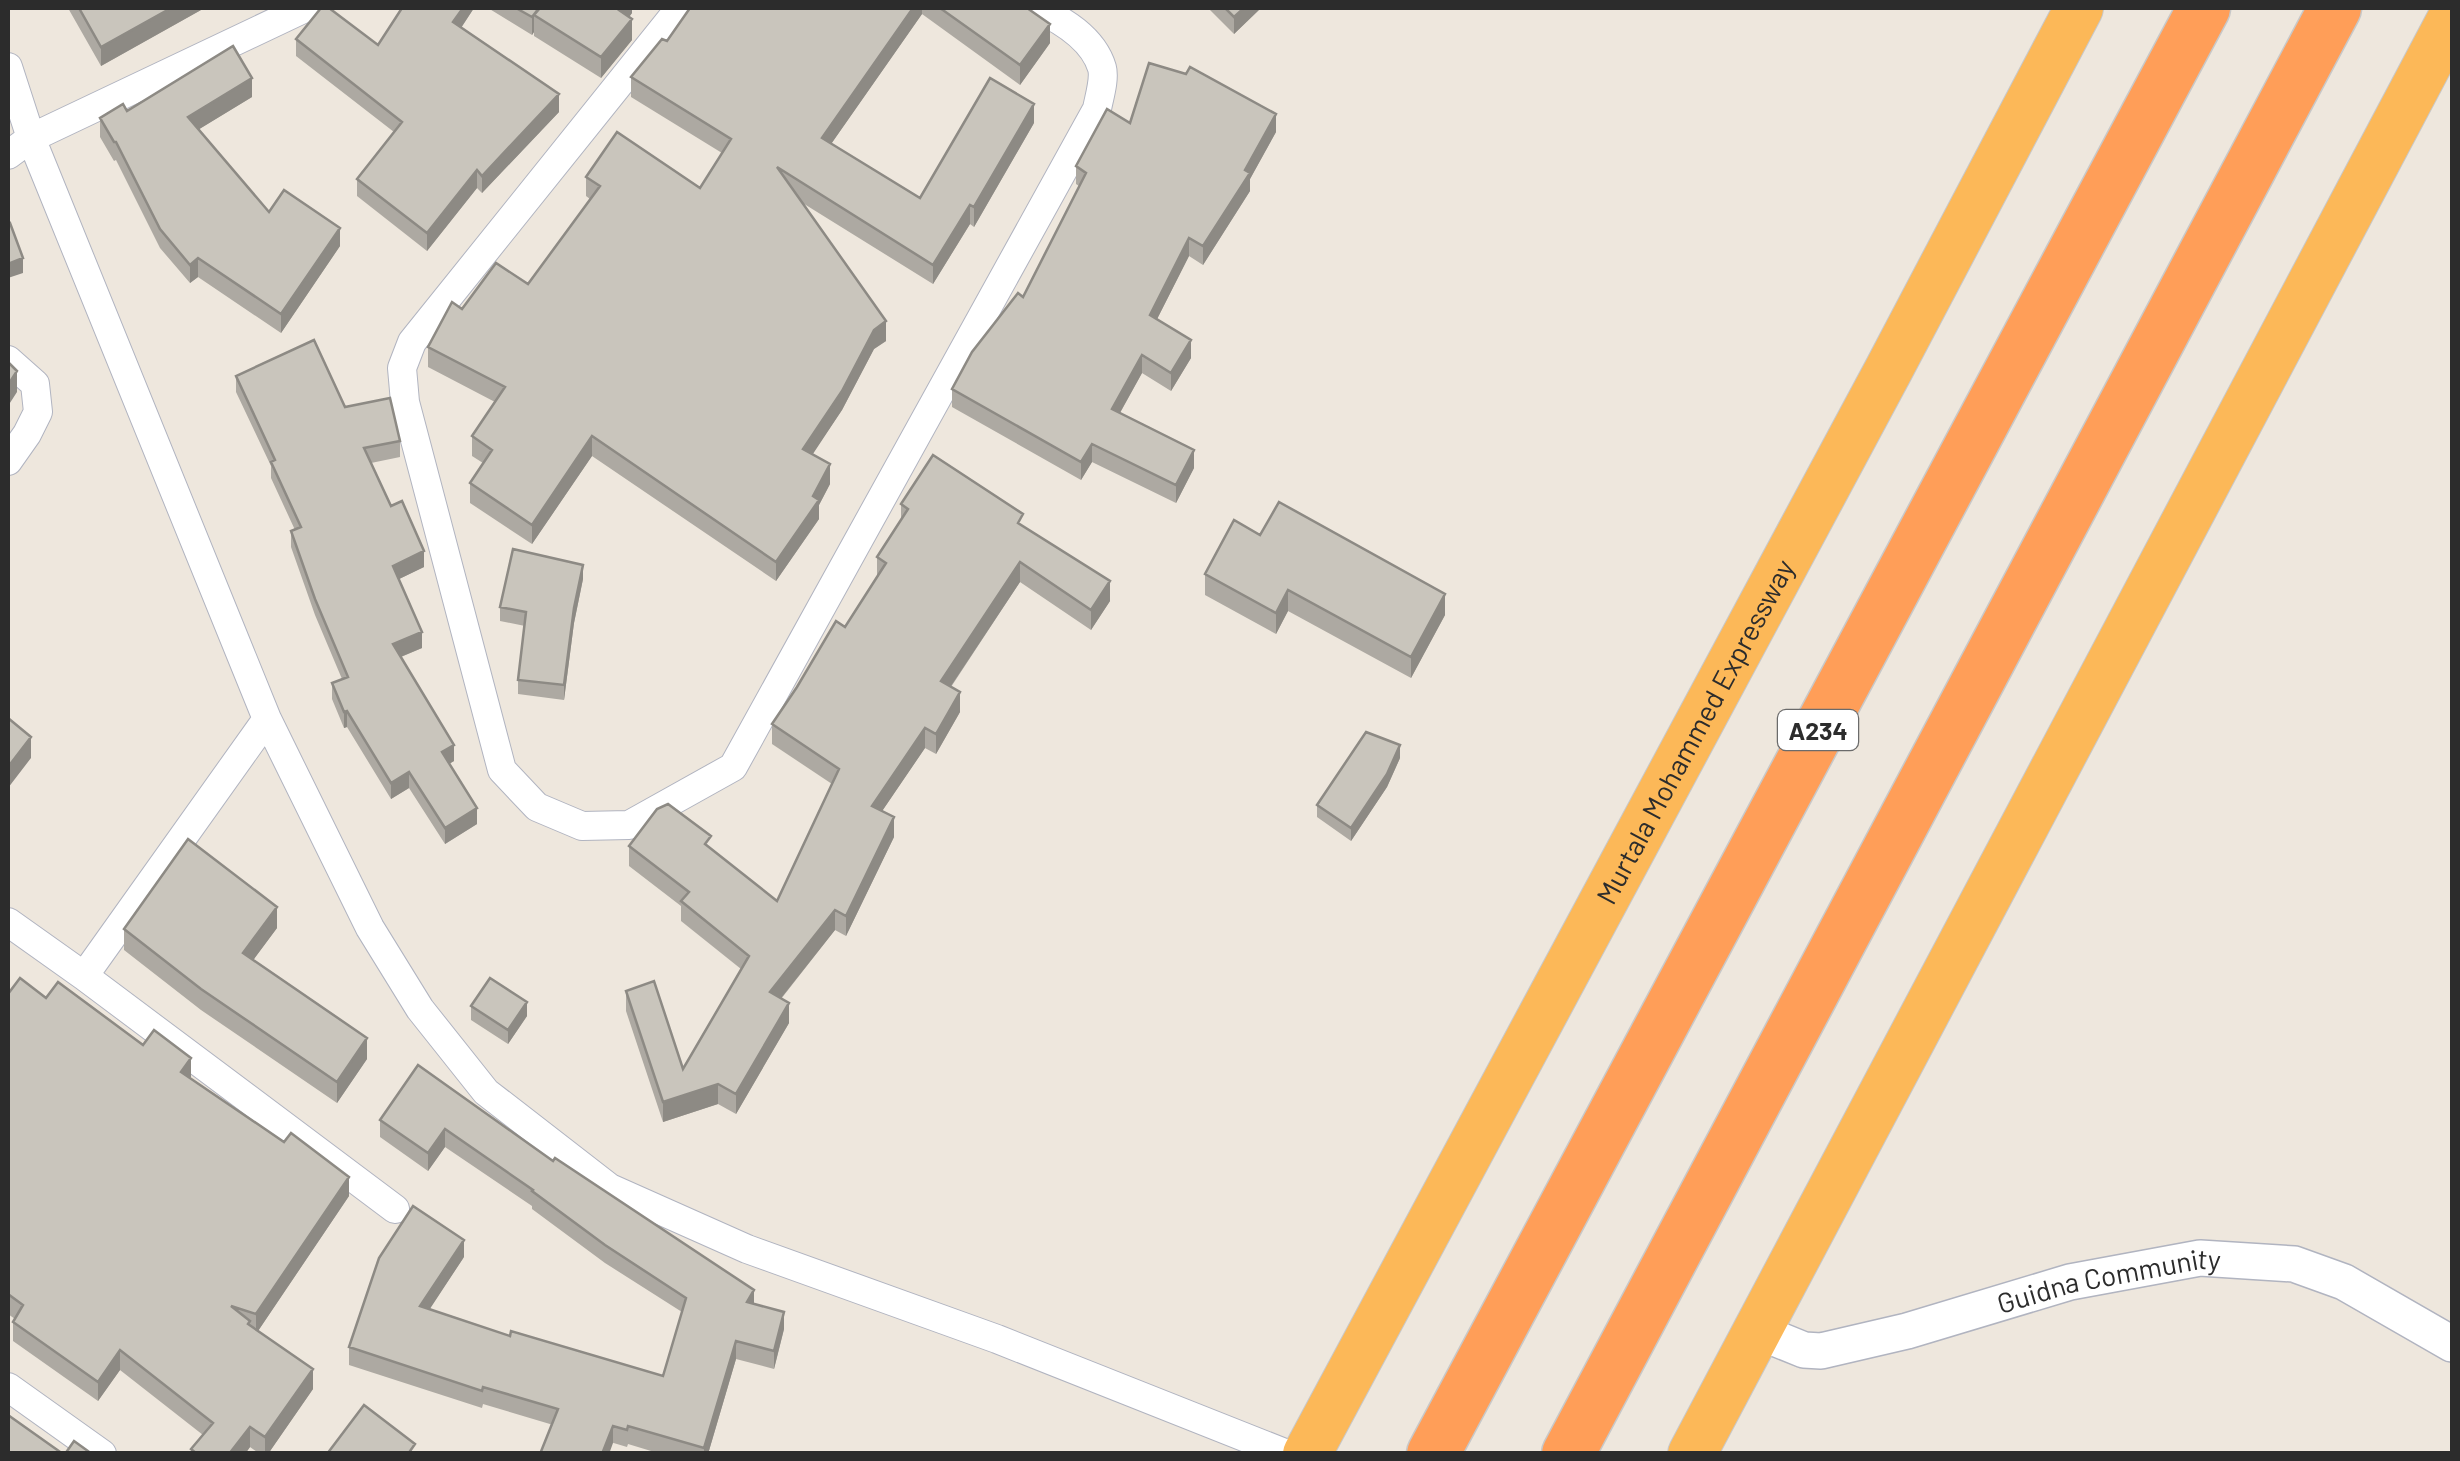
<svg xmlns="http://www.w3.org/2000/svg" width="2460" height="1461" viewBox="0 0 2460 1461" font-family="Barlow,sans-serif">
<rect width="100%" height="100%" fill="#eee7dd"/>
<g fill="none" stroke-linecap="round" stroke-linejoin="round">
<g stroke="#b1b4c0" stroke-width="30">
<path id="minor" d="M 680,8 L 412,342 L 402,368 L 405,402 L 502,770 L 537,807 L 582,826 L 629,825 L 733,767 L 1097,109 C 1099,98 1105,79 1102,68 C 1093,38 1062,20 1036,8
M 8,67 L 31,138 L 267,719 L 370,928 L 420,1009 L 486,1092 L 610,1188 L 747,1249 L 997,1339 L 1287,1454
M 8,155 L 31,138 L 305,8
M 8,360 L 35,384 L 38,412 L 27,434 L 8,461
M 8,922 L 84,976 L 395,1209
M 84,976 L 267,719
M 8,1387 L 102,1454"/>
</g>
<g stroke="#b1b4c0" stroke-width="38">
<g id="tertiary">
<path id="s1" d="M 1757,1331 L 1804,1350 L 1821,1351 L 1907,1331 L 2070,1282 L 2200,1258 L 2294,1264 L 2344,1282 L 2452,1344"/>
</g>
</g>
<g stroke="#c8c8c8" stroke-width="50">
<g id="trunk">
<path id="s2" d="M 1307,1454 L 1889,369 L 2079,8"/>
<path d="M 1692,1454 L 2452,18"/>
</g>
</g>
<g stroke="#c8c8c8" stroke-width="55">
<path id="motorway" d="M 1433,1454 L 2204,8
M 1568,1454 L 2335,8"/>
</g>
<use href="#minor" stroke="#fff" stroke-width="28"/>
<use href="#tertiary" stroke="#fff" stroke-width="35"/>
<use href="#trunk" stroke="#fcb858" stroke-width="48"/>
<use href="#motorway" stroke="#ff9e58" stroke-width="52"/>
</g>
<path fill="#ada9a2" d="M 68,8 L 201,8 L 201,10 L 101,66 Z
M 402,8 L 474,8 L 461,28 L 559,112 L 482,193 L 477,188 L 427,251 L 357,196 L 357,179 L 394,132 L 296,56 L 296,39 L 378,45 Z
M 488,8 L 632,8 L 632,13 L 629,17 L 632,40 L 601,78 L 534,36 L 534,32 L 532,35 Z
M 690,8 L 1027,8 L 1050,43 L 1020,85 L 922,14 L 831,144 L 920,198 L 1034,123 L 974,227 L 970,224 L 933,284 L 801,202 L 886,341 L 874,349 L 842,410 L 812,454 L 830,484 L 819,505 L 819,519 L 776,581 L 592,456 L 532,544 L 470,503 L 470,483 L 483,463 L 472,456 L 472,436 L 495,402 L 428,367 L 428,347 L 462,309 L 528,284 L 590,199 L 586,196 L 586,177 L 700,188 L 722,153 L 631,97 L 631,77 L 667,41 Z
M 1208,8 L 1261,8 L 1234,34 Z
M 1186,74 L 1276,132 L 1250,179 L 1250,191 L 1203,265 L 1189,256 L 1157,319 L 1191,358 L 1171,391 L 1142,373 L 1120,413 L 1194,468 L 1176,503 L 1092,462 L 1081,480 L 952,407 L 952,389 L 1023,297 L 1079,186 L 1076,184 L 1076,166 L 1130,123 Z
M 252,97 L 199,129 L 269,212 L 340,246 L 281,333 L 198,277 L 190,283 L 160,248 L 116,160 L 114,161 L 100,137 L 100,118 L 127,111 Z
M 236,376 L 345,407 L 400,441 L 400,457 L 371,463 L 391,506 L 424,567 L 399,579 L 422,648 L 401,657 L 454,761 L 449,764 L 477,824 L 445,844 L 409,788 L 391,799 L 347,727 L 344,728 L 332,699 L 332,683 L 342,679 L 315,615 L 291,547 L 291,531 L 295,530 L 271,478 L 271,466 L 236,392 Z
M 901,504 L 1023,526 L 1110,601 L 1091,630 L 1020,582 L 951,687 L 960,712 L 936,754 L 925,748 L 882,811 L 894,837 L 846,936 L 835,930 L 781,999 L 789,1023 L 736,1114 L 718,1104 L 663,1122 L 626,1011 L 626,991 L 683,1069 L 741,969 L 681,921 L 681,906 L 629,866 L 629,846 L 711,848 L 777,901 L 832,784 L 772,744 L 772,724 L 845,627 L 877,577 L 877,557 L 901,519 Z
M 1260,535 L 1445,615 L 1411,678 L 1288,611 L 1276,634 L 1205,595 L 1205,574 Z
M 583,579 L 574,623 L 564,700 L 518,694 L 518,680 L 525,626 L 500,621 L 500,607 Z
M 1400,758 L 1387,787 L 1351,841 L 1317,817 L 1317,805 Z
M 277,928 L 253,960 L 367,1059 L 337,1103 L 201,1010 L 124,950 L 124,929 Z
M 8,994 L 46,998 L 143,1045 L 349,1196 L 258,1331 L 313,1389 L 268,1454 L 260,1454 L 250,1447 L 245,1454 L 191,1454 L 191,1449 L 203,1435 L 120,1370 L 98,1401 L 13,1341 L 13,1322 L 15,1319 L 8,1314 Z
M 471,1006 L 527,1016 L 508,1044 L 471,1020 Z
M 418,1065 L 754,1304 L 784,1329 L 774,1369 L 736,1359 L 708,1454 L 661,1454 L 628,1444 L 627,1447 L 483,1404 L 482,1408 L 349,1365 L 349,1347 L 464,1257 L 429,1309 L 510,1336 L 663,1376 L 682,1312 L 605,1263 L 532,1209 L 532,1206 L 445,1147 L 428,1171 L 380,1137 L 380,1120 Z"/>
<path fill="#8d8a84" d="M 171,8 L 201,8 L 201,10 L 101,66 L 101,47 Z
M 463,8 L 474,8 L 453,40 L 453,22 Z
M 539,8 L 534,15 L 534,32 L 532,35 L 532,17 Z
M 621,8 L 632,8 L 632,13 L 619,31 L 619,10 Z
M 913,8 L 922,8 L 922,14 L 822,157 L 822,138 Z
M 1244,8 L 1261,8 L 1234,34 L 1234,17 Z
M 632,19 L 632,40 L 601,78 L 601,57 Z
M 1050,24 L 1050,43 L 1020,85 L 1020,65 Z
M 252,78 L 252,97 L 188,136 L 188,117 Z
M 559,94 L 559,112 L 482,193 L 482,176 Z
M 1034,104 L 1034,123 L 974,227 L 974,207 Z
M 1276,114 L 1276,132 L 1250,179 L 1250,191 L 1203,265 L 1203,246 Z
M 477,170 L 477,188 L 427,251 L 427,233 Z
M 970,205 L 970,224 L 933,284 L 933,265 Z
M 340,228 L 340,246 L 281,333 L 281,314 Z
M 1189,238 L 1189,256 L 1150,333 L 1150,315 Z
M 23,258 L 23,273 L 8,278 L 8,264 Z
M 198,258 L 198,277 L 190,283 L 190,265 Z
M 886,321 L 886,341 L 874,349 L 842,410 L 803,469 L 803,449 L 874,330 Z
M 1191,340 L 1191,358 L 1171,391 L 1171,373 Z
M 1142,355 L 1142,373 L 1112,427 L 1112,409 Z
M 17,371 L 17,392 L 8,406 L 8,385 Z
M 592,436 L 592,456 L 532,544 L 532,525 Z
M 1092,444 L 1092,462 L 1081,480 L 1081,462 Z
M 1194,450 L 1194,468 L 1176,503 L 1176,485 Z
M 830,464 L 830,484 L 819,505 L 819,519 L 776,581 L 776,562 Z
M 424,551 L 424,567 L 393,582 L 393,566 Z
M 1020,562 L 1020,582 L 941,701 L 941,681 Z
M 583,565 L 583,579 L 574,623 L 564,700 L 564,685 L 574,608 Z
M 1110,581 L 1110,601 L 1091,630 L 1091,610 Z
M 1288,590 L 1288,611 L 1276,634 L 1276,613 Z
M 1445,594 L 1445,615 L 1411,678 L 1411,657 Z
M 422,632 L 422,648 L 393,660 L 393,644 Z
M 960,692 L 960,712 L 936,754 L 936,734 Z
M 347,711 L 347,727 L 344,728 L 344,712 Z
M 925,728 L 925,748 L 872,826 L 872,806 Z
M 31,737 L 31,758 L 8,788 L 8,767 Z
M 454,745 L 454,761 L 442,768 L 442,752 Z
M 1400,745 L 1400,758 L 1387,787 L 1351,841 L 1351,828 Z
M 409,772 L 409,788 L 391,799 L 391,783 Z
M 477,808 L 477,824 L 445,844 L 445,828 Z
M 894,817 L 894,837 L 846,936 L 846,916 Z
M 277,907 L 277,928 L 243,974 L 243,953 Z
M 835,910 L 835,930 L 770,1012 L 770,992 Z
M 527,1002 L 527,1016 L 508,1044 L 508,1030 Z
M 789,1003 L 789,1023 L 736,1114 L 736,1094 Z
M 367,1038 L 367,1059 L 337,1103 L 337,1082 Z
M 191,1058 L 191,1078 L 181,1072 Z
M 718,1084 L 718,1104 L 663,1122 L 663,1102 Z
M 445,1129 L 445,1147 L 428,1171 L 428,1153 Z
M 349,1177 L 349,1196 L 256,1334 L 256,1314 Z
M 464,1240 L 464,1257 L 420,1324 L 420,1306 Z
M 754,1290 L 754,1308 L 747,1302 Z
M 784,1312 L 784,1329 L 774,1369 L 774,1351 Z
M 736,1341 L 736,1359 L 708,1454 L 704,1454 L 704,1448 Z
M 120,1350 L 120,1370 L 98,1401 L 98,1382 Z
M 313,1369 L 313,1389 L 268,1454 L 265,1454 L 265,1437 Z
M 613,1426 L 613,1443 L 609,1454 L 602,1454 Z
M 250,1427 L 250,1447 L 245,1454 L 229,1454 Z"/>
<path fill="#c9c5bc" stroke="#8d8a84" stroke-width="2.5" d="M 79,8 L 171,8 L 101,47 Z
M 321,8 L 329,8 L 378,45 L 402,8 L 463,8 L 453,22 L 559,94 L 482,176 L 477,170 L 427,233 L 357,179 L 402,122 L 296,39 Z
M 516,8 L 539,8 L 532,17 Z
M 540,8 L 621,8 L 619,10 L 632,19 L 601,57 L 534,15 Z
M 690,8 L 913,8 L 822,138 L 920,198 L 990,78 L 1034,104 L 974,207 L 970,205 L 933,265 L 777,167 L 886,321 L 874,330 L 842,391 L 803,449 L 830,464 L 813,496 L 819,500 L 776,562 L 592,436 L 532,525 L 470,483 L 492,450 L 472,436 L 505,387 L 428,347 L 452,302 L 462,309 L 496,263 L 528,284 L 600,186 L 586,177 L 617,132 L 700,188 L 731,139 L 631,77 L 662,39 L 667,41 Z
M 940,8 L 1027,8 L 1050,24 L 1020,65 Z
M 1225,8 L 1244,8 L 1234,17 Z
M 233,46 L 252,78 L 188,117 L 269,212 L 284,190 L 340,228 L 281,314 L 198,258 L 190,265 L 160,229 L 116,142 L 114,142 L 100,118 L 123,104 L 127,111 Z
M 1149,63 L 1186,74 L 1190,67 L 1276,114 L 1245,170 L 1250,173 L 1203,246 L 1189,238 L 1150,315 L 1191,340 L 1171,373 L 1142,355 L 1112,409 L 1194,450 L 1176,485 L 1092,444 L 1081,462 L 952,389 L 972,352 L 1018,293 L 1023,297 L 1086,173 L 1076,166 L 1107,109 L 1130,123 Z
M 10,223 L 23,258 L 8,264 L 8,224 Z
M 314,340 L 345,407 L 390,398 L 400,441 L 364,448 L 391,506 L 402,501 L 424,551 L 393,566 L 422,632 L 393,644 L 454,745 L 442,752 L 477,808 L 445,828 L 409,772 L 391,783 L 347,711 L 344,712 L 332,683 L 348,677 L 315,599 L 291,531 L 301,527 L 271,462 L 275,460 L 236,376 Z
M 8,362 L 17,371 L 8,385 Z
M 933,455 L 1023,514 L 1018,523 L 1110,581 L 1091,610 L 1020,562 L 941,681 L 960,692 L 936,734 L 925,728 L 872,806 L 894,817 L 846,916 L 835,910 L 770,992 L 789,1003 L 736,1094 L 718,1084 L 663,1102 L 626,991 L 654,981 L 683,1069 L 749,956 L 681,901 L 689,892 L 629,846 L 657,809 L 668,804 L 711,836 L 705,844 L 777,901 L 839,769 L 772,724 L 797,687 L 836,621 L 845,627 L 886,563 L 877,557 L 908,509 L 901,504 Z
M 1279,502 L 1445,594 L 1411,657 L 1288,590 L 1276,613 L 1205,574 L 1234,520 L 1260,535 Z
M 513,549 L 583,565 L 574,608 L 564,685 L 518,680 L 526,612 L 500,607 Z
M 8,718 L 31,737 L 8,767 Z
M 1366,732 L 1400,745 L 1387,774 L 1351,828 L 1317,805 Z
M 188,839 L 277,907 L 243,953 L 367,1038 L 337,1082 L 201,989 L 124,929 Z
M 20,978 L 46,998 L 58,982 L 143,1045 L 154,1030 L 191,1058 L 181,1072 L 284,1142 L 291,1133 L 349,1177 L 256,1314 L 231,1306 L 250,1321 L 248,1324 L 313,1369 L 265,1437 L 250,1427 L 229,1454 L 197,1454 L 191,1449 L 213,1423 L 120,1350 L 98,1382 L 13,1322 L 23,1305 L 8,1294 L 8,994 Z
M 490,978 L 527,1002 L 508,1030 L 471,1006 Z
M 418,1065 L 553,1161 L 555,1158 L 754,1290 L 747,1302 L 784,1312 L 774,1351 L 736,1341 L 704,1448 L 628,1426 L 627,1430 L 613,1426 L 602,1454 L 540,1454 L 558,1409 L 483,1387 L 482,1391 L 349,1347 L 379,1258 L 413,1206 L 464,1240 L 420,1306 L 510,1336 L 511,1331 L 663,1376 L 686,1298 L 605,1245 L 532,1191 L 533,1190 L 445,1129 L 428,1153 L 380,1120 Z
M 364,1405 L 415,1444 L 408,1454 L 327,1454 Z
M 8,1415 L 63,1454 L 8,1454 Z
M 74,1441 L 92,1454 L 65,1454 Z"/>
<g text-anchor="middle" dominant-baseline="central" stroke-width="8" stroke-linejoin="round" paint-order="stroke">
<rect fill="#fff" stroke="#6b6b6b" stroke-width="2.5" x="1778" y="710" width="80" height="40" rx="8"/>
<g font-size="25" font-weight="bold" fill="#2c2c2c">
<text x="1818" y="730">A234</text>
</g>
<g font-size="28" fill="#2c2c2c" stroke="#fff">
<text stroke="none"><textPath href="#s2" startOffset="820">Murtala Mohammed Expressway</textPath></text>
<text stroke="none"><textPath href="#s1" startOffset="365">Guidna Community</textPath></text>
</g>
</g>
<rect width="2460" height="1461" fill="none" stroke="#2c2c2c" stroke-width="20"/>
</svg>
